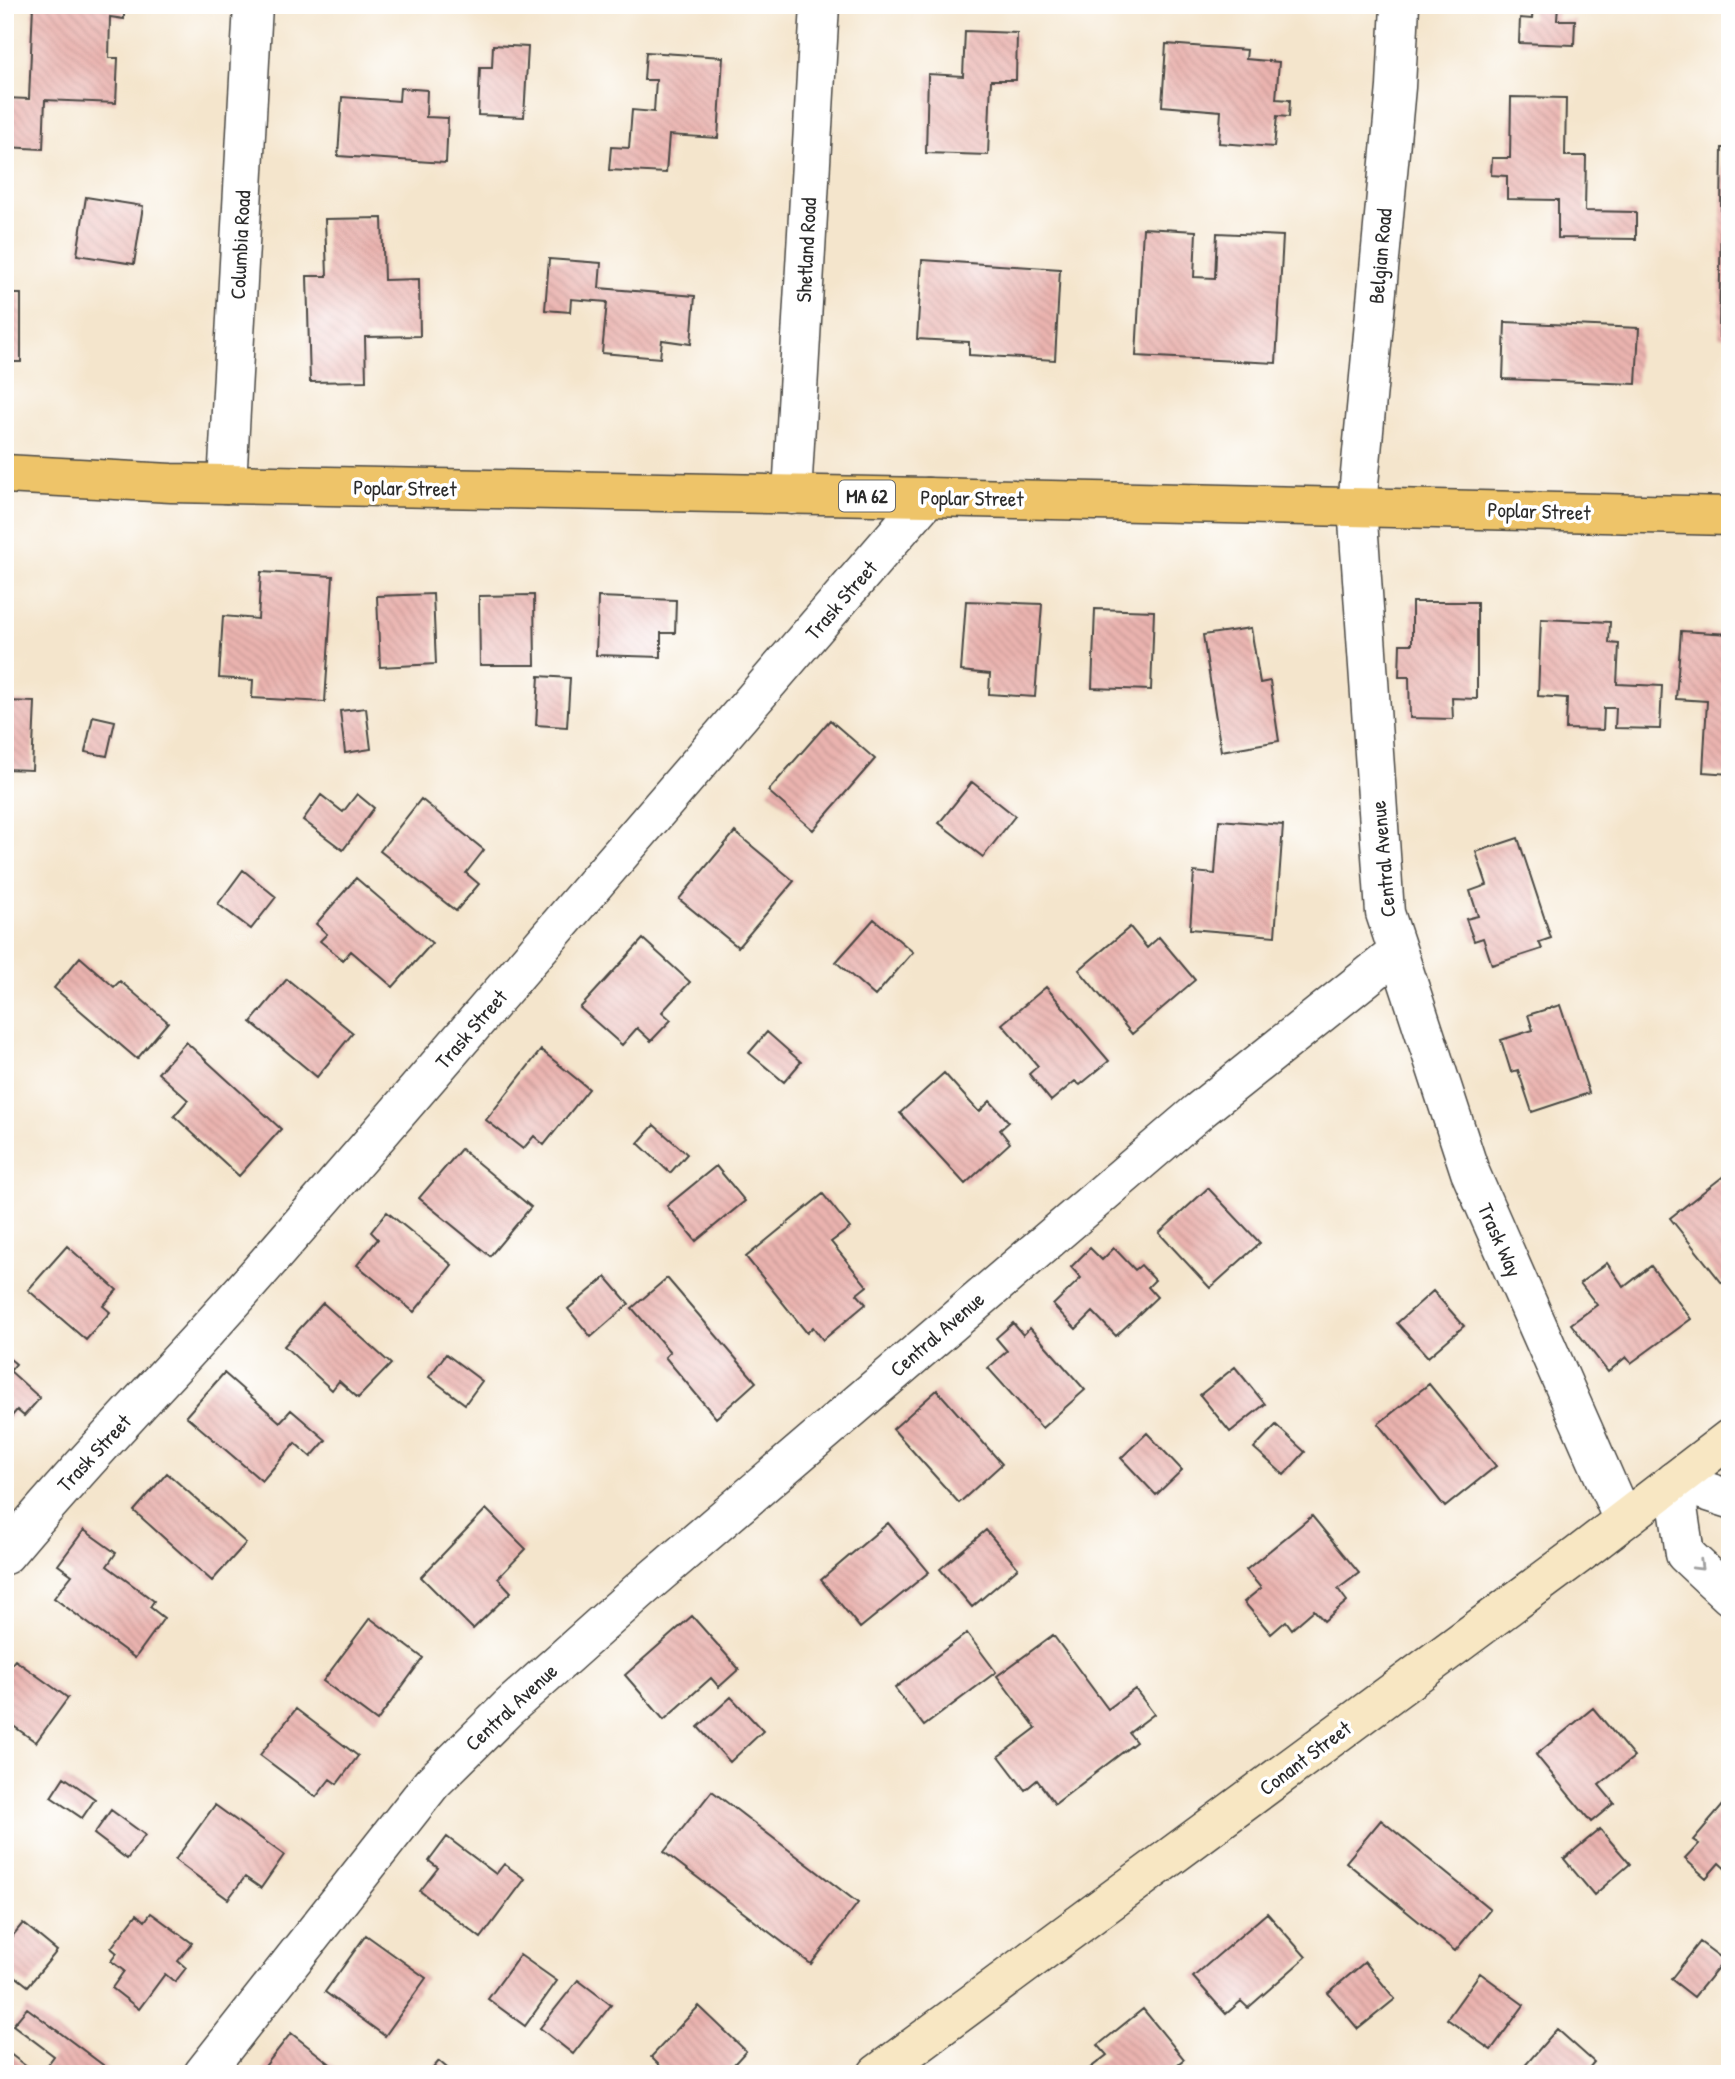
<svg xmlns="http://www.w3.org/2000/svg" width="1735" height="2079" viewBox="0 0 1735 2079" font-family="'Patrick Hand',sans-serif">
<defs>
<pattern id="building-back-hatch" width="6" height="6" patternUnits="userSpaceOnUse" patternTransform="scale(1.75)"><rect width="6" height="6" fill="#eab3af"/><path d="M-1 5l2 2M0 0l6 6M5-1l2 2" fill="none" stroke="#c99a97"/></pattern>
</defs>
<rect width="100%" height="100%" fill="#fff"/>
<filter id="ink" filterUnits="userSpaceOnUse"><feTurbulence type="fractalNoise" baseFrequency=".0143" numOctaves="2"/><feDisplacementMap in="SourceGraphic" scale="14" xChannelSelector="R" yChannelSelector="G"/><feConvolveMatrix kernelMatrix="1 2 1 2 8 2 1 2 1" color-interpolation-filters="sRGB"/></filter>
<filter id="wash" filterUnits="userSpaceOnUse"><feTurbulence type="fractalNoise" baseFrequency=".00686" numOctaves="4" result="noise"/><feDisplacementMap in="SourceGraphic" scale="28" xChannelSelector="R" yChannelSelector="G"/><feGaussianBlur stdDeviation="1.57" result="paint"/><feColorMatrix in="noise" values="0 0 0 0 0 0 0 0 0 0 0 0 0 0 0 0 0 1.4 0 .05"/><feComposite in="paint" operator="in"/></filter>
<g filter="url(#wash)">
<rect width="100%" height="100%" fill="#f4e5cc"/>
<g id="blocks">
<path fill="url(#building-back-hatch)" d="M 33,5 L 124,5 L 124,19 L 110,17 L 109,58 L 118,58 L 116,103 L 45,100 L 43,149 L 5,147 L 5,98 L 29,99 Z
M 1533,5 L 1558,5 L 1557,20 L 1575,20 L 1574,45 L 1519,43 L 1520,18 L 1532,19 Z
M 965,31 L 1017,33 L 1016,80 L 991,80 L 988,155 L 926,153 L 928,74 L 963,76 Z
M 1166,44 L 1247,50 L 1246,59 L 1279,62 L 1276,99 L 1290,100 L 1289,117 L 1277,116 L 1274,147 L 1219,143 L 1221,111 L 1162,106 Z
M 493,45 L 528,47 L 524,117 L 478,115 L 480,68 L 492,68 Z
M 646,52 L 723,57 L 718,138 L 669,135 L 666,173 L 609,170 L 611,147 L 629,148 L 632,110 L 654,112 L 656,80 L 644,80 Z
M 400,88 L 427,90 L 426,117 L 448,118 L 446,163 L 338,156 L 342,97 L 399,101 Z
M 1511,97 L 1566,98 L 1565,156 L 1586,156 L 1585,211 L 1636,212 L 1636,239 L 1558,238 L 1558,200 L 1507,199 L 1507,176 L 1491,175 L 1492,158 L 1510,158 Z
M 1722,148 L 1730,148 L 1730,338 L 1719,337 Z
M 86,197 L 143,206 L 134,264 L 77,255 Z
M 382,218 L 384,280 L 419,279 L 420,336 L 365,337 L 366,381 L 310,382 L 307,276 L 327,276 L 325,219 Z
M 1143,228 L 1196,231 L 1194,277 L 1215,278 L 1217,233 L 1283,236 L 1276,363 L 1136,356 Z
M 549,259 L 601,263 L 599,288 L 695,296 L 691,344 L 662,340 L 660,358 L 602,353 L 607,302 L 571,299 L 570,312 L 545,310 Z
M 922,260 L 1060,269 L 1055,360 L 969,355 L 969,342 L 917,339 Z
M 5,261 L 10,261 L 11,294 L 21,294 L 21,362 L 5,362 Z
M 1505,322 L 1639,328 L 1636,384 L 1503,379 Z
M 261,572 L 333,576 L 325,702 L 252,698 L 253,680 L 219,678 L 223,616 L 258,619 Z
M 433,594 L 436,664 L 380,667 L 377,596 Z
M 534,595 L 535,665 L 480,665 L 479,596 Z
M 598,597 L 676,600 L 675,633 L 661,633 L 661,657 L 596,655 Z
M 966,601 L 1042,604 L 1035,697 L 989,694 L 990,674 L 961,671 Z
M 1412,602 L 1477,602 L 1477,699 L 1452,698 L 1453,719 L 1410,718 L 1409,677 L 1399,677 L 1400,644 L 1412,644 Z
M 1095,609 L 1154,611 L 1151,690 L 1092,688 Z
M 1541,619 L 1610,622 L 1609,643 L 1619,644 L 1617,684 L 1662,686 L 1660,729 L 1615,728 L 1616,708 L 1604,708 L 1603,730 L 1566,729 L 1567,698 L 1538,696 Z
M 1251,628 L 1260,683 L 1270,681 L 1279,741 L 1221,751 L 1203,635 Z
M 1681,631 L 1730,634 L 1730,774 L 1703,772 L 1707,701 L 1676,699 Z
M 539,676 L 570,678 L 567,727 L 536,725 Z
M 5,701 L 35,702 L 32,770 L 5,769 Z
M 366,708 L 371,749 L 345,753 L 340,711 Z
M 93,716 L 115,721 L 107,756 L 85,752 Z
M 830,720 L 875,759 L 813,830 L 768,791 Z
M 972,782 L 1015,816 L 983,857 L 939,823 Z
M 357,794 L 374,808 L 343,850 L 303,820 L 321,795 L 343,812 Z
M 421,799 L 484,850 L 466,873 L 479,884 L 456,911 L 380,851 Z
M 1219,820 L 1283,825 L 1275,936 L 1190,929 L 1194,872 L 1215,874 Z
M 735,832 L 794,881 L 738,947 L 679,899 Z
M 1518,838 L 1551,938 L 1539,942 L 1542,949 L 1492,965 L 1483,938 L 1474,941 L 1466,919 L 1478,916 L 1470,891 L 1487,885 L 1476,852 Z
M 243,870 L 276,897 L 251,929 L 218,904 Z
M 356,878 L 432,943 L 393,987 L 351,951 L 343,960 L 320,941 L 327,934 L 316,924 Z
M 874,919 L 913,952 L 875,996 L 836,962 Z
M 1130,927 L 1147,948 L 1159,937 L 1195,980 L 1132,1034 L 1079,970 Z
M 643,939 L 690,982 L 662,1012 L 671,1020 L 651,1041 L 637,1028 L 622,1045 L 580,1008 Z
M 80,957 L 114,987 L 120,981 L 168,1022 L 137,1059 L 54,988 Z
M 287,979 L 353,1033 L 317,1077 L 251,1022 Z
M 1046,987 L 1109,1061 L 1080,1085 L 1075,1081 L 1051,1101 L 1029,1074 L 1038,1066 L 1002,1024 Z
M 1560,1005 L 1589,1093 L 1532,1112 L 1518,1070 L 1511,1072 L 1501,1040 L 1533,1030 L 1528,1015 Z
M 767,1032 L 801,1062 L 784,1082 L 749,1053 Z
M 186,1042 L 281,1129 L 239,1176 L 174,1116 L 188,1100 L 158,1073 Z
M 541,1050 L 589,1089 L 544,1145 L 534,1136 L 523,1149 L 486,1120 Z
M 944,1073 L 979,1112 L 990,1101 L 1009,1122 L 1000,1130 L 1010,1143 L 965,1184 L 900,1113 Z
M 654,1125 L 687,1154 L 670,1173 L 638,1143 Z
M 461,1149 L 531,1207 L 490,1256 L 419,1198 Z
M 716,1166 L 745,1201 L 696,1241 L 667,1206 Z
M 1730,1171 L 1730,1276 L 1722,1283 L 1670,1218 Z
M 1208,1188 L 1260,1243 L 1210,1288 L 1159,1233 Z
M 823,1194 L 850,1228 L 831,1242 L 867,1286 L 857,1294 L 866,1304 L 823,1340 L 813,1327 L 807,1333 L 746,1257 Z
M 387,1212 L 452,1265 L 414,1312 L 357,1265 L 378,1239 L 371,1232 Z
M 67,1246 L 117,1290 L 103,1306 L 110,1312 L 86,1340 L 28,1290 Z
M 1090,1248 L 1102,1260 L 1114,1248 L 1135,1270 L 1141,1265 L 1155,1280 L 1148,1287 L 1157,1297 L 1116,1336 L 1093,1312 L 1076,1329 L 1053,1305 L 1081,1278 L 1071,1267 Z
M 1607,1263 L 1624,1287 L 1651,1266 L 1691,1319 L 1631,1363 L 1626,1357 L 1608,1372 L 1571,1324 L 1597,1305 L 1580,1283 Z
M 606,1277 L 629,1304 L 591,1337 L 568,1309 Z
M 667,1278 L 756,1382 L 716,1418 L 665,1357 L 670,1352 L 632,1308 Z
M 1433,1291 L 1464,1326 L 1428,1357 L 1397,1323 Z
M 323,1303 L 391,1364 L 358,1398 L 339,1381 L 332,1390 L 284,1346 Z
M 1013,1323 L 1023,1335 L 1030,1328 L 1085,1390 L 1042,1428 L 988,1368 L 1007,1351 L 996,1338 Z
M 446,1354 L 482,1381 L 465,1404 L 429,1377 Z
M 5,1355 L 16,1364 L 10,1371 L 40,1398 L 24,1416 L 17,1410 L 5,1424 Z
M 1235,1367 L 1265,1404 L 1230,1432 L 1200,1395 Z
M 224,1373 L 280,1422 L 291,1410 L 326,1440 L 311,1457 L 295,1443 L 262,1481 L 186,1416 Z
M 1429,1384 L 1496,1466 L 1445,1507 L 1378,1424 Z
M 937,1390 L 1002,1464 L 959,1503 L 893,1429 Z
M 1276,1425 L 1305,1452 L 1284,1475 L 1254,1448 Z
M 1147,1433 L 1182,1470 L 1156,1495 L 1121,1458 Z
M 167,1473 L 246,1543 L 212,1581 L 134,1511 Z
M 486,1509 L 526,1549 L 498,1578 L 511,1592 L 473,1629 L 421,1577 Z
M 1312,1516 L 1359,1573 L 1338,1589 L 1347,1601 L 1324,1621 L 1314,1610 L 1292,1629 L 1286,1621 L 1271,1634 L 1244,1602 L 1261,1588 L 1246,1570 Z
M 888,1523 L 929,1572 L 860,1628 L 821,1580 Z
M 84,1530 L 116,1553 L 107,1566 L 154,1601 L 150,1607 L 164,1618 L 135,1658 L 54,1598 L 72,1575 L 58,1565 Z
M 986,1530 L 1018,1568 L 972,1607 L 940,1569 Z
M 692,1616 L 739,1669 L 719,1687 L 711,1678 L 664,1720 L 625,1675 Z
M 370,1618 L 423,1658 L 377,1721 L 323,1681 Z
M 967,1633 L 996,1672 L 924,1726 L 895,1688 Z
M 1053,1635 L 1108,1709 L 1135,1689 L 1154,1714 L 1129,1733 L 1136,1742 L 1055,1804 L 1037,1780 L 1025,1790 L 999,1756 L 1036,1728 L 997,1676 Z
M 15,1660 L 68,1698 L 36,1742 L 5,1720 L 5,1673 Z
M 731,1697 L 763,1731 L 730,1762 L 698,1727 Z
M 1593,1708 L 1634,1757 L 1599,1785 L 1614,1803 L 1591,1822 L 1536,1755 Z
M 296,1709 L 358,1756 L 337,1784 L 330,1779 L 316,1797 L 260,1755 Z
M 64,1777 L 95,1799 L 82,1818 L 51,1797 Z
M 712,1791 L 858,1903 L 811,1964 L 664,1852 Z
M 1730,1797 L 1730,1873 L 1719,1863 L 1706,1878 L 1685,1859 L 1699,1844 L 1693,1840 Z
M 215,1805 L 284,1855 L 261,1888 L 245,1877 L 228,1899 L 175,1860 Z
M 111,1810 L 145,1835 L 127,1859 L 94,1834 Z
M 1381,1820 L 1490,1909 L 1455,1951 L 1346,1862 Z
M 1600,1829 L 1630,1864 L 1594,1895 L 1564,1859 Z
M 447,1837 L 496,1874 L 504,1864 L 525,1879 L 481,1938 L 420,1891 L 438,1868 L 429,1861 Z
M 151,1913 L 192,1943 L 178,1961 L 186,1968 L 175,1982 L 165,1974 L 139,2009 L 112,1988 L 124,1971 L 111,1961 L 117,1953 L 111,1948 L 137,1914 L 145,1921 Z
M 1267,1913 L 1306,1957 L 1248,2008 L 1241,2001 L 1226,2014 L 1193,1977 Z
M 23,1923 L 57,1951 L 28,1986 L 5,1968 L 5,1945 Z
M 366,1935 L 426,1978 L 385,2036 L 325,1992 Z
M 1700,1942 L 1724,1960 L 1694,1997 L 1671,1979 Z
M 520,1955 L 557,1981 L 525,2026 L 488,1999 Z
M 1365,1962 L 1395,1999 L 1358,2029 L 1328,1993 Z
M 1480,1973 L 1524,2005 L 1491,2050 L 1447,2019 Z
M 578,1980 L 611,2005 L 573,2054 L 540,2028 Z
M 699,2006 L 746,2051 L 725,2074 L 668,2074 L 651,2057 Z
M 27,2008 L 111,2071 L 109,2074 L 41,2074 L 54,2056 L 13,2025 Z
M 1143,2009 L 1184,2059 L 1166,2074 L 1093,2074 L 1089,2069 L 1107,2055 L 1098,2045 Z
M 1557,2029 L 1594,2062 L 1584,2074 L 1526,2074 L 1521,2070 Z
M 291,2033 L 343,2074 L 268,2074 L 263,2069 Z
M 5,2050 L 36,2074 L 5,2074 Z
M 439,2061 L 454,2074 L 428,2074 Z"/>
</g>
</g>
<g filter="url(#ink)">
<use href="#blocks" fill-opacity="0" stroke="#494743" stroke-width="2"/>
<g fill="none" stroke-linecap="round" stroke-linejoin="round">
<g stroke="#494743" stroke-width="41">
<path id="street" d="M 227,484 L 253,5
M 792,495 L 820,5
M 1398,952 L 1470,1172 L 1623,1520
M 1730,1499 L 1674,1481 L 1685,1554 L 1730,1596
M 5,1555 C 86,1457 176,1367 260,1271 C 484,1014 707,756 928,497
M 203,2074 L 432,1783 L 508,1708 L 640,1590 L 1199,1111 L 1398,952 L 1385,913 L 1357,506 L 1396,87 L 1400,5"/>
</g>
<g stroke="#494743" stroke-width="41">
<path id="secondary" d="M 877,2074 L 1578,1555 L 1730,1438"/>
</g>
<g stroke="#494743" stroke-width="41">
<path id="primary" d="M 5,474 L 171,483 L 928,497 L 1730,516"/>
</g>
<use href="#street" stroke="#fff" stroke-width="38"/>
<use href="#secondary" stroke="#f8e7c3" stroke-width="38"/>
<use href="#primary" stroke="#eec469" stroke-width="38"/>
</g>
<defs><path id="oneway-chevron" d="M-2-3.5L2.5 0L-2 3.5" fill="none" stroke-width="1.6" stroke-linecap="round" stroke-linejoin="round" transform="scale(1.75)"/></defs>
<use stroke="#a0a0a0" href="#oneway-chevron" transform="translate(1699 1566) rotate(44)"/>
</g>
<g text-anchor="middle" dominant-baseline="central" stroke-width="7" stroke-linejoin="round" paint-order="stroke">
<rect fill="#fff" stroke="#6b6b6b" stroke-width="2" x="839" y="480.5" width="56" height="31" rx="5"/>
<g font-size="19" font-weight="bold" fill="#2b2b2b">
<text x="867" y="496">MA 62</text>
</g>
<g font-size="21" fill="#2b2b2b" stroke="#fff">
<text transform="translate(240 245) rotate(-87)">Columbia Road</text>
<text transform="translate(806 250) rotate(-87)">Shetland Road</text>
<text transform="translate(1380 256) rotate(-85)">Belgian Road</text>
<text transform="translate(405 488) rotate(1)">Poplar Street</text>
<text transform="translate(972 498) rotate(1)">Poplar Street</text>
<text transform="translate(1539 511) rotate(2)">Poplar Street</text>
<text transform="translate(841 600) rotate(-49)">Trask Street</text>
<text transform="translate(1383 859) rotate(-95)">Central Avenue</text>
<text transform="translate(471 1029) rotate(-49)">Trask Street</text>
<text transform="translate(1500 1240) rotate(66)">Trask Way</text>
<text transform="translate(937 1334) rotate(-41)">Central Avenue</text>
<text transform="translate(94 1453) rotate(-47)">Trask Street</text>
<text transform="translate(511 1707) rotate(-43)">Central Avenue</text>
<text transform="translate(1305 1758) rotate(-37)">Conant Street</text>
</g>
</g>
<rect width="1735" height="2079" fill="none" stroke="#fff" stroke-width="28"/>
</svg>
